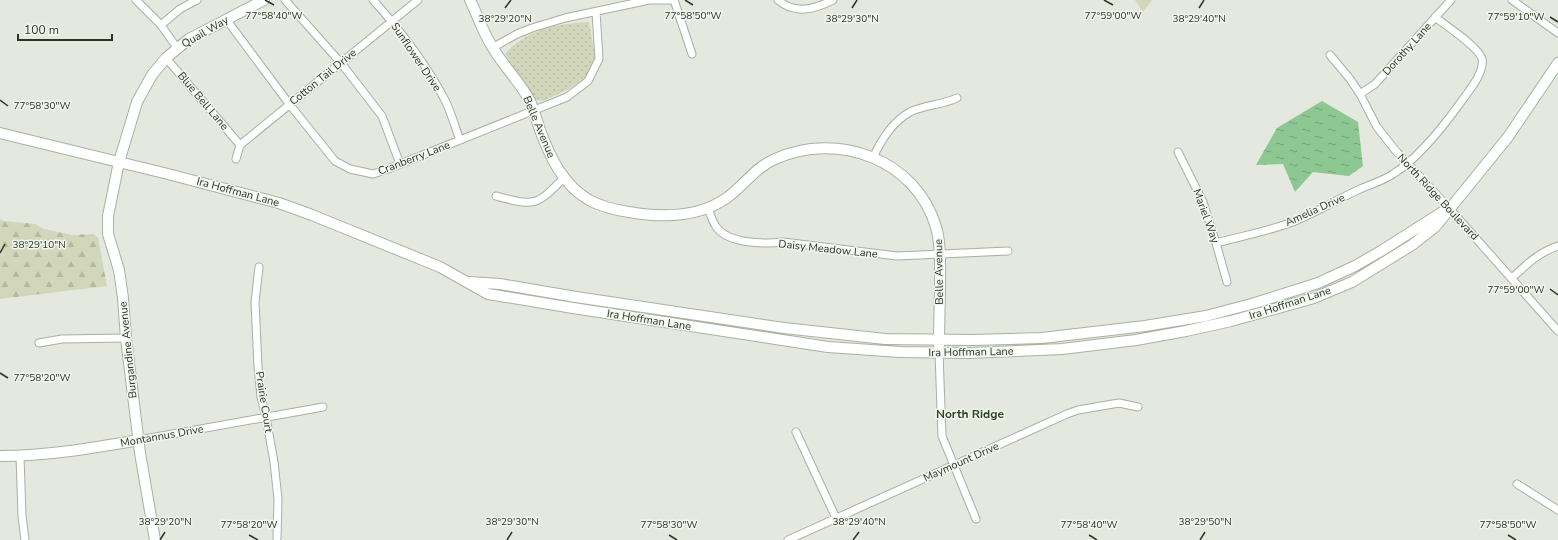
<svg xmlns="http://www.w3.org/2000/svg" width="1558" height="540" viewBox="0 0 1558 540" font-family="'Nunito Sans',sans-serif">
<defs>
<pattern id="forest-firs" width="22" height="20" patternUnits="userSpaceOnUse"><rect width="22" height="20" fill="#d2d7bb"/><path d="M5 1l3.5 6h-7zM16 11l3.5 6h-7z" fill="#b4b9a0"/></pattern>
<pattern id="park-dots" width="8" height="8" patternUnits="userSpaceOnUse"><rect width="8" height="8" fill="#d2d7bb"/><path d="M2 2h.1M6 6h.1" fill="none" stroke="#b4b9a0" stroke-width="1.8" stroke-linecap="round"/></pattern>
<pattern id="water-ripples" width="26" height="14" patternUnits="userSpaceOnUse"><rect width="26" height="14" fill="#8dc792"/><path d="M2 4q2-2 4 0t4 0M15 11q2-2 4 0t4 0" fill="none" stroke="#73a277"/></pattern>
</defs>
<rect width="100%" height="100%" fill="#e4e8df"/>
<path fill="#d2d7bb" d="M 1135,0 L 1152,0 L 1143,12 Z"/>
<path fill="url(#forest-firs)" d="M 0,219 L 4,221 L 35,224 L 44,229 L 72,235 L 94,234 L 98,238 L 107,286 L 0,299 Z"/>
<path fill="url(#park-dots)" d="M 589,22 L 595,56 L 589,74 L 569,89 L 543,101 L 536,100 L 505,54 C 525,30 559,23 589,22 Z"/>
<path fill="url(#water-ripples)" d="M 1322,101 L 1358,122 L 1363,166 L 1349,176 L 1313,172 L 1295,192 L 1283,164 L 1256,165 L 1277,128 Z"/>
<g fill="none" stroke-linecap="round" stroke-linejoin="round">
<g stroke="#a8afa3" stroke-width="9">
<path id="street" d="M 136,0 L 161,25 L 177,48
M 285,0 L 341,63 L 382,116 L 400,164
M 373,0 C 400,30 426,64 445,100 C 451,112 455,127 460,140
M 674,0 L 692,54
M 778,0 C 795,15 815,9 833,0
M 1512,0 L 1558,33
M 226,19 L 290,105 L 335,161 L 350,169 L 373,174 L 388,169 L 567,97 L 588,81 L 599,59 L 596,12
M 161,25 L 180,9 L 197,0
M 492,48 L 517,34 L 532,28 L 565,18 L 649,0 L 674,0
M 1330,55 L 1350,79 L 1360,94 L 1377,127 L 1395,150 L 1449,208 L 1558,331
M 166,58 L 240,145
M 1360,94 L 1375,84 L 1451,0
M 1178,152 L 1203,202 L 1216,243 L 1227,282
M 873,158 C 881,140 892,122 910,112 C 924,105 942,105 957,98
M 236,159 L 240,145 L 418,0
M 496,196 C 535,206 535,207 564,178
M 708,208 C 710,214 713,223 717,228 C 730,244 764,244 783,242 L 897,256 L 1008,251
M 1216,243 C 1242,236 1270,231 1295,221 C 1317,212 1338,199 1360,189 C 1371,184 1383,181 1393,174 C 1419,158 1443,127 1461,102 C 1468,92 1485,72 1482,59 C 1479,47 1446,26 1435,17
M 259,267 L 255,302 L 258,367 L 261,397 L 266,417 L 274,462 L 278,499 L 277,538
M 1512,278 C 1526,265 1539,252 1558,246
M 39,343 L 62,339 L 126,338
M 939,353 L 942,436 L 976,519
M 796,432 L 836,518
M 139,440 L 323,407
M 20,456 L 22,516 L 25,540
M 1517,484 L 1558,510
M 788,540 L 1067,414 L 1078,410 L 1119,403 L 1138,407"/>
</g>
<g stroke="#a7b3a0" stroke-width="12">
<path id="secondary" d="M 470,0 C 478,16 483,33 493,48 C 504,67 520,82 530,101 C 534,110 537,121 540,130 C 550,157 563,185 589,200 C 602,207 615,210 629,212 C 663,218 699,218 728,197 C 744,185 756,167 775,159 C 837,131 916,159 936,227 C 941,244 940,263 940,280 C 940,302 939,323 939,345
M 0,133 L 164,173 L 279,203 L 312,215 L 440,267 L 488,294 L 573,308 L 828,347 L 900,352 L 969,353 L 1062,349 L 1136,340 L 1186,331 L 1231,321 L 1314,298 L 1352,282 L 1412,245 L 1435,227 L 1508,137 L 1558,63
M 469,282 L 500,284 L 576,297 L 784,328 L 885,339 L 972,340 L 1042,338 L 1145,326 L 1206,316 L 1255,303 L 1318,283 L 1355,266 L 1381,251 L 1444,211
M 0,456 C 47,456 93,448 139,440
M 155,540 L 140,453 L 126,338 L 123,298 L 119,270 L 108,234 L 108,216 L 119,162 L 137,102 L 152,75 L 166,58 L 189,39 L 264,0"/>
</g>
<use href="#street" stroke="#fff" stroke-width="7"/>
<use href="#secondary" stroke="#fff" stroke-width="10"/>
</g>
<path fill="none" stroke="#293622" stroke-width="1.5" d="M 265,0 L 274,5M 685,0 L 693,5M 1104,0 L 1113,5M 505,8 L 511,0M 852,8 L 857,0M 1199,8 L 1204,0M 1550,17 L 1558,22M 0,100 L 8,106M 0,253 L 5,244M 1550,289 L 1558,295M 0,373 L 8,378M 249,535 L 258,540M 669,535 L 677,540M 1089,535 L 1097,540M 1508,535 L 1516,540M 160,540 L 165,532M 507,540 L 512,532M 853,540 L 859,532M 1200,540 L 1205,532"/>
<g text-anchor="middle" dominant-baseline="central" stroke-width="3" stroke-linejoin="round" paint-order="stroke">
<g font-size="11" fill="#293622" stroke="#f3f6ef">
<text transform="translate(205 32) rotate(-30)">Quail Way</text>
<text transform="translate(1407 49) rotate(-48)">Dorothy Lane</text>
<text transform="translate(416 57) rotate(56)">Sunflower Drive</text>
<text transform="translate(323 77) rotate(-39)">Cotton Tail Drive</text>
<text transform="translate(203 101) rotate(50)">Blue Bell Lane</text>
<text transform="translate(539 127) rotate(67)">Belle Avenue</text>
<text transform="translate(414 158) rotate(-21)">Cranberry Lane</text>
<text transform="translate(238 192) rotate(15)">Ira Hoffman Lane</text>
<text transform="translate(1438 197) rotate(47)">North Ridge Boulevard</text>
<text transform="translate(1315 210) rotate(-24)">Amelia Drive</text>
<text transform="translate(1206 216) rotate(70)">Mariel Way</text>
<text transform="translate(828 249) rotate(6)">Daisy Meadow Lane</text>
<text transform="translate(939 272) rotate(-91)">Belle Avenue</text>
<text transform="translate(1290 303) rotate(-18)">Ira Hoffman Lane</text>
<text transform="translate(649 320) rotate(9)">Ira Hoffman Lane</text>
<text transform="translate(128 350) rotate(-96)">Burgandine Avenue</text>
<text transform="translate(971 352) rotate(-1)">Ira Hoffman Lane</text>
<text transform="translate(264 402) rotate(81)">Prairie Court</text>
<text transform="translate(162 436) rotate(-10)">Montannus Drive</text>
<text transform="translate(961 462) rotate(-24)">Maymount Drive</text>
</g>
<g font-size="12" font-weight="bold" fill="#2d4521" stroke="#f3f6ef">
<text x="970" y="414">North Ridge</text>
</g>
</g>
<g font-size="10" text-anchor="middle" fill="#293622" stroke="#f3f6ef" stroke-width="3" stroke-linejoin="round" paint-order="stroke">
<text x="274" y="19">77°58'40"W</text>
<text x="693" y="19">77°58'50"W</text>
<text x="1113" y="19">77°59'00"W</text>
<text x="1516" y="20">77°59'10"W</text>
<text x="1199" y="22">38°29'40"N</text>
<text x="505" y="22">38°29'20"N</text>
<text x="852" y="22">38°29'30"N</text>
<text x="42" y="109">77°58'30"W</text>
<text x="39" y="248">38°29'10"N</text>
<text x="1516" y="293">77°59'00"W</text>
<text x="42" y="381">77°58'20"W</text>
<text x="165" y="525">38°29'20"N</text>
<text x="512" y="525">38°29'30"N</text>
<text x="859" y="525">38°29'40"N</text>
<text x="1205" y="525">38°29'50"N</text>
<text x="249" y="528">77°58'20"W</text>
<text x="669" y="528">77°58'30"W</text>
<text x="1089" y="528">77°58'40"W</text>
<text x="1508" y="528">77°58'50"W</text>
</g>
<path d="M18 34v6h94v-6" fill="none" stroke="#293622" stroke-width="2"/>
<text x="24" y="34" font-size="12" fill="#293622" stroke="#f3f6ef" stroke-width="3" paint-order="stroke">100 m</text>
</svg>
